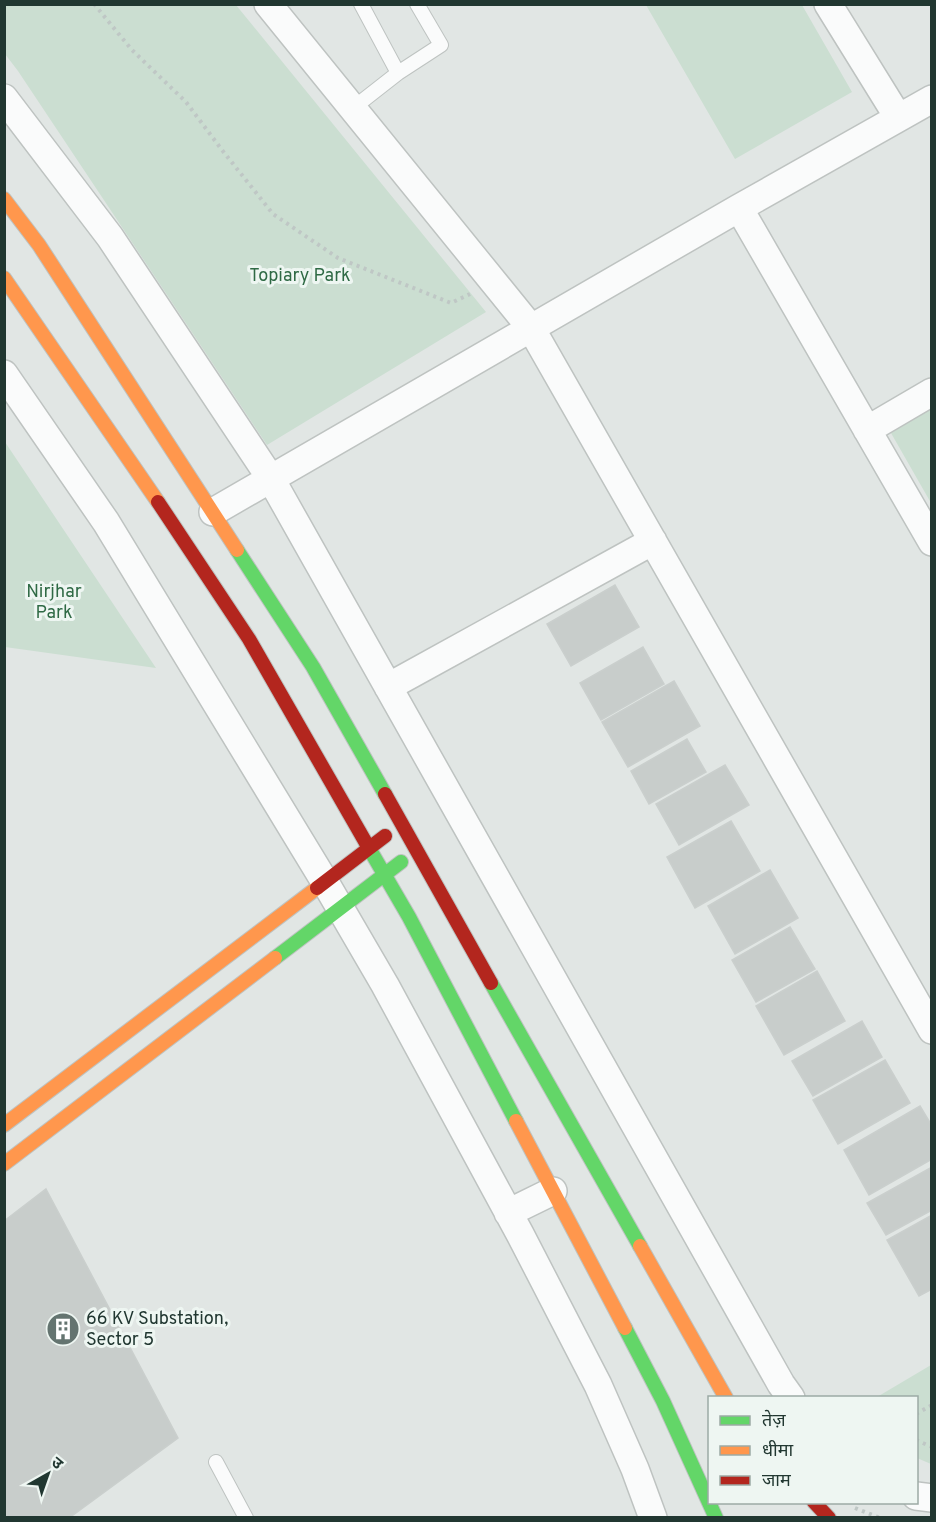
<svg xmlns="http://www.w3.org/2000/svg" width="936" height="1522" viewBox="0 0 936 1522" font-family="Overpass,'Noto Sans Devanagari',sans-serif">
<rect width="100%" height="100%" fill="#e1e6e4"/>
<path fill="#cbded1" d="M 5,4 L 236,5 L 486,312 L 267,445 L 18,71 L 5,54 Z
M 646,5 L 802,5 L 852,92 L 735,159 Z
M 931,409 L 931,503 L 891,433 Z
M 5,442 L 156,668 L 5,647 Z
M 931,1365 L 931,1464 L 917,1458 L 916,1398 L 877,1397 Z"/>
<path fill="#c8cdcb" stroke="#cacfcd" stroke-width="1.5" d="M 615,585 L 639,627 L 571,666 L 547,624 Z
M 643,647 L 664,684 L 601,720 L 580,683 Z
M 674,681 L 700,726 L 628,767 L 602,722 Z
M 687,739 L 706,772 L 649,804 L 631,771 Z
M 725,765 L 749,805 L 679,845 L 656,804 Z
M 731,821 L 760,871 L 695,908 L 667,857 Z
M 770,870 L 798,918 L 735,954 L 708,906 Z
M 790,927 L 815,969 L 756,1002 L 732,960 Z
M 817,971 L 845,1021 L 784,1055 L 756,1006 Z
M 862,1021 L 882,1057 L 813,1096 L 792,1061 Z
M 885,1060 L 910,1103 L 838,1144 L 813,1100 Z
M 920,1106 L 932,1126 L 932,1159 L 869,1195 L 844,1150 Z
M 932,1167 L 932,1210 L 886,1235 L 867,1203 Z
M 46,1189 L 178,1438 L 69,1518 L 4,1518 L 4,1221 Z
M 932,1215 L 932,1289 L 919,1296 L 887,1240 Z"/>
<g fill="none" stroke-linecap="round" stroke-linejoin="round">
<g stroke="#bec3c1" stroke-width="16">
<path id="lane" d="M 361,4 L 398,73
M 352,109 L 398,73 L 441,45 L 417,4
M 216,1462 L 246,1518"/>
</g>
<g stroke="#bec3c1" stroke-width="30">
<path id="street" d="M 268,4 L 531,328 L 932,1030
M 828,4 L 898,117
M 4,98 L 110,237 L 271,479 L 781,1384 L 791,1398
M 739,208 L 932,542
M 4,374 L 106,522 L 325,882 L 385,985 L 520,1234 L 598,1385 L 635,1469 L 653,1518
M 867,430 L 932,392
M 213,512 L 739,208 L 932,99
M 388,687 L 653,541
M 508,1213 L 553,1191
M 916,1496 L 932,1498"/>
</g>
<g stroke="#bec3c1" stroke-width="16">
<path id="fast" d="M 237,550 L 313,667 L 385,794
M 366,843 L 409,917 L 516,1121
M 275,958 L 401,862
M 491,983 L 640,1246
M 625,1328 L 663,1401 L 716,1518"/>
</g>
<g stroke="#bec3c1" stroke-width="16">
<path id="slow" d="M 4,199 L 39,245 L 237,550
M 4,278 L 158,502
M 516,1121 L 625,1328
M 4,1125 L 317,888
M 4,1164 L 275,958
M 640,1246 L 726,1398"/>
</g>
<g stroke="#bec3c1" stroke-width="16">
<path id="jam" d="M 158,502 L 249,639 L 366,843
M 385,794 L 491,983
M 317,888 L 385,836
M 814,1502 L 829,1518"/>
</g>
<path stroke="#bfc7c5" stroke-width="4" stroke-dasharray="3 4.5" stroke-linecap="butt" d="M 94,4 L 132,50 L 186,102 L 222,150 L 273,214 L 338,258 L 451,303 L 470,294
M 916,1414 L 932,1405
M 916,1440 L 932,1447
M 855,1508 L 880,1518"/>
<use href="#lane" stroke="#fafbfb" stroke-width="14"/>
<use href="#street" stroke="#fafbfb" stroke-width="27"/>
<use href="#fast" stroke="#63d668" stroke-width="14"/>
<use href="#slow" stroke="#ff974d" stroke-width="14"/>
<use href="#jam" stroke="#b3261e" stroke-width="14"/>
</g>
<defs>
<g id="building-disc" transform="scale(1.725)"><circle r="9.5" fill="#647470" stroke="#eef6f2"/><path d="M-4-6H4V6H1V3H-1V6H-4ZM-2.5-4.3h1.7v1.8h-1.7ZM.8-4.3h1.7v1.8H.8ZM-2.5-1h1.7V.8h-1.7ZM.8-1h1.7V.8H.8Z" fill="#fff"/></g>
</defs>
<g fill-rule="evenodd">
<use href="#building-disc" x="63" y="1329"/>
</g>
<g text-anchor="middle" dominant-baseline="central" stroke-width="6" stroke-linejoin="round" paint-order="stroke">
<g font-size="18" fill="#2f6a45" stroke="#eef6f2">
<text x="300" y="276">Topiary Park</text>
<text x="54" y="592">Nirjhar<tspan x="54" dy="21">Park</tspan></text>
</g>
<g font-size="18" fill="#213731" stroke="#eef6f2" text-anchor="start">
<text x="86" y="1319">66 KV Substation,<tspan x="86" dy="21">Sector 5</tspan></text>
</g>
</g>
<rect width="936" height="1522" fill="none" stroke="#213731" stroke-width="12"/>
<rect x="708" y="1396" width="210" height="108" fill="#eef6f2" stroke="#9caaa5" stroke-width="1.5"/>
<rect x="720" y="1416" width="30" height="9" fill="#63d668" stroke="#9caaa5" stroke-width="1.5"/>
<text x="762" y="1426" font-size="18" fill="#213731">तेज़</text>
<rect x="720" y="1446" width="30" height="9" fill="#ff974d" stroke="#9caaa5" stroke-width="1.5"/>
<text x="762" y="1456" font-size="18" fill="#213731">धीमा</text>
<rect x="720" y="1476" width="30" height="9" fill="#b3261e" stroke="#9caaa5" stroke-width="1.5"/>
<text x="762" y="1486" font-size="18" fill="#213731">जाम</text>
<g transform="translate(48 1474) rotate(40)" stroke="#eef6f2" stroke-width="4.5" paint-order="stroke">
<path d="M0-4.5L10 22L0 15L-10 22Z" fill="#213731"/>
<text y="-9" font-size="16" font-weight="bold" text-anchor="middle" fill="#213731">उ</text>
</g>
</svg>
